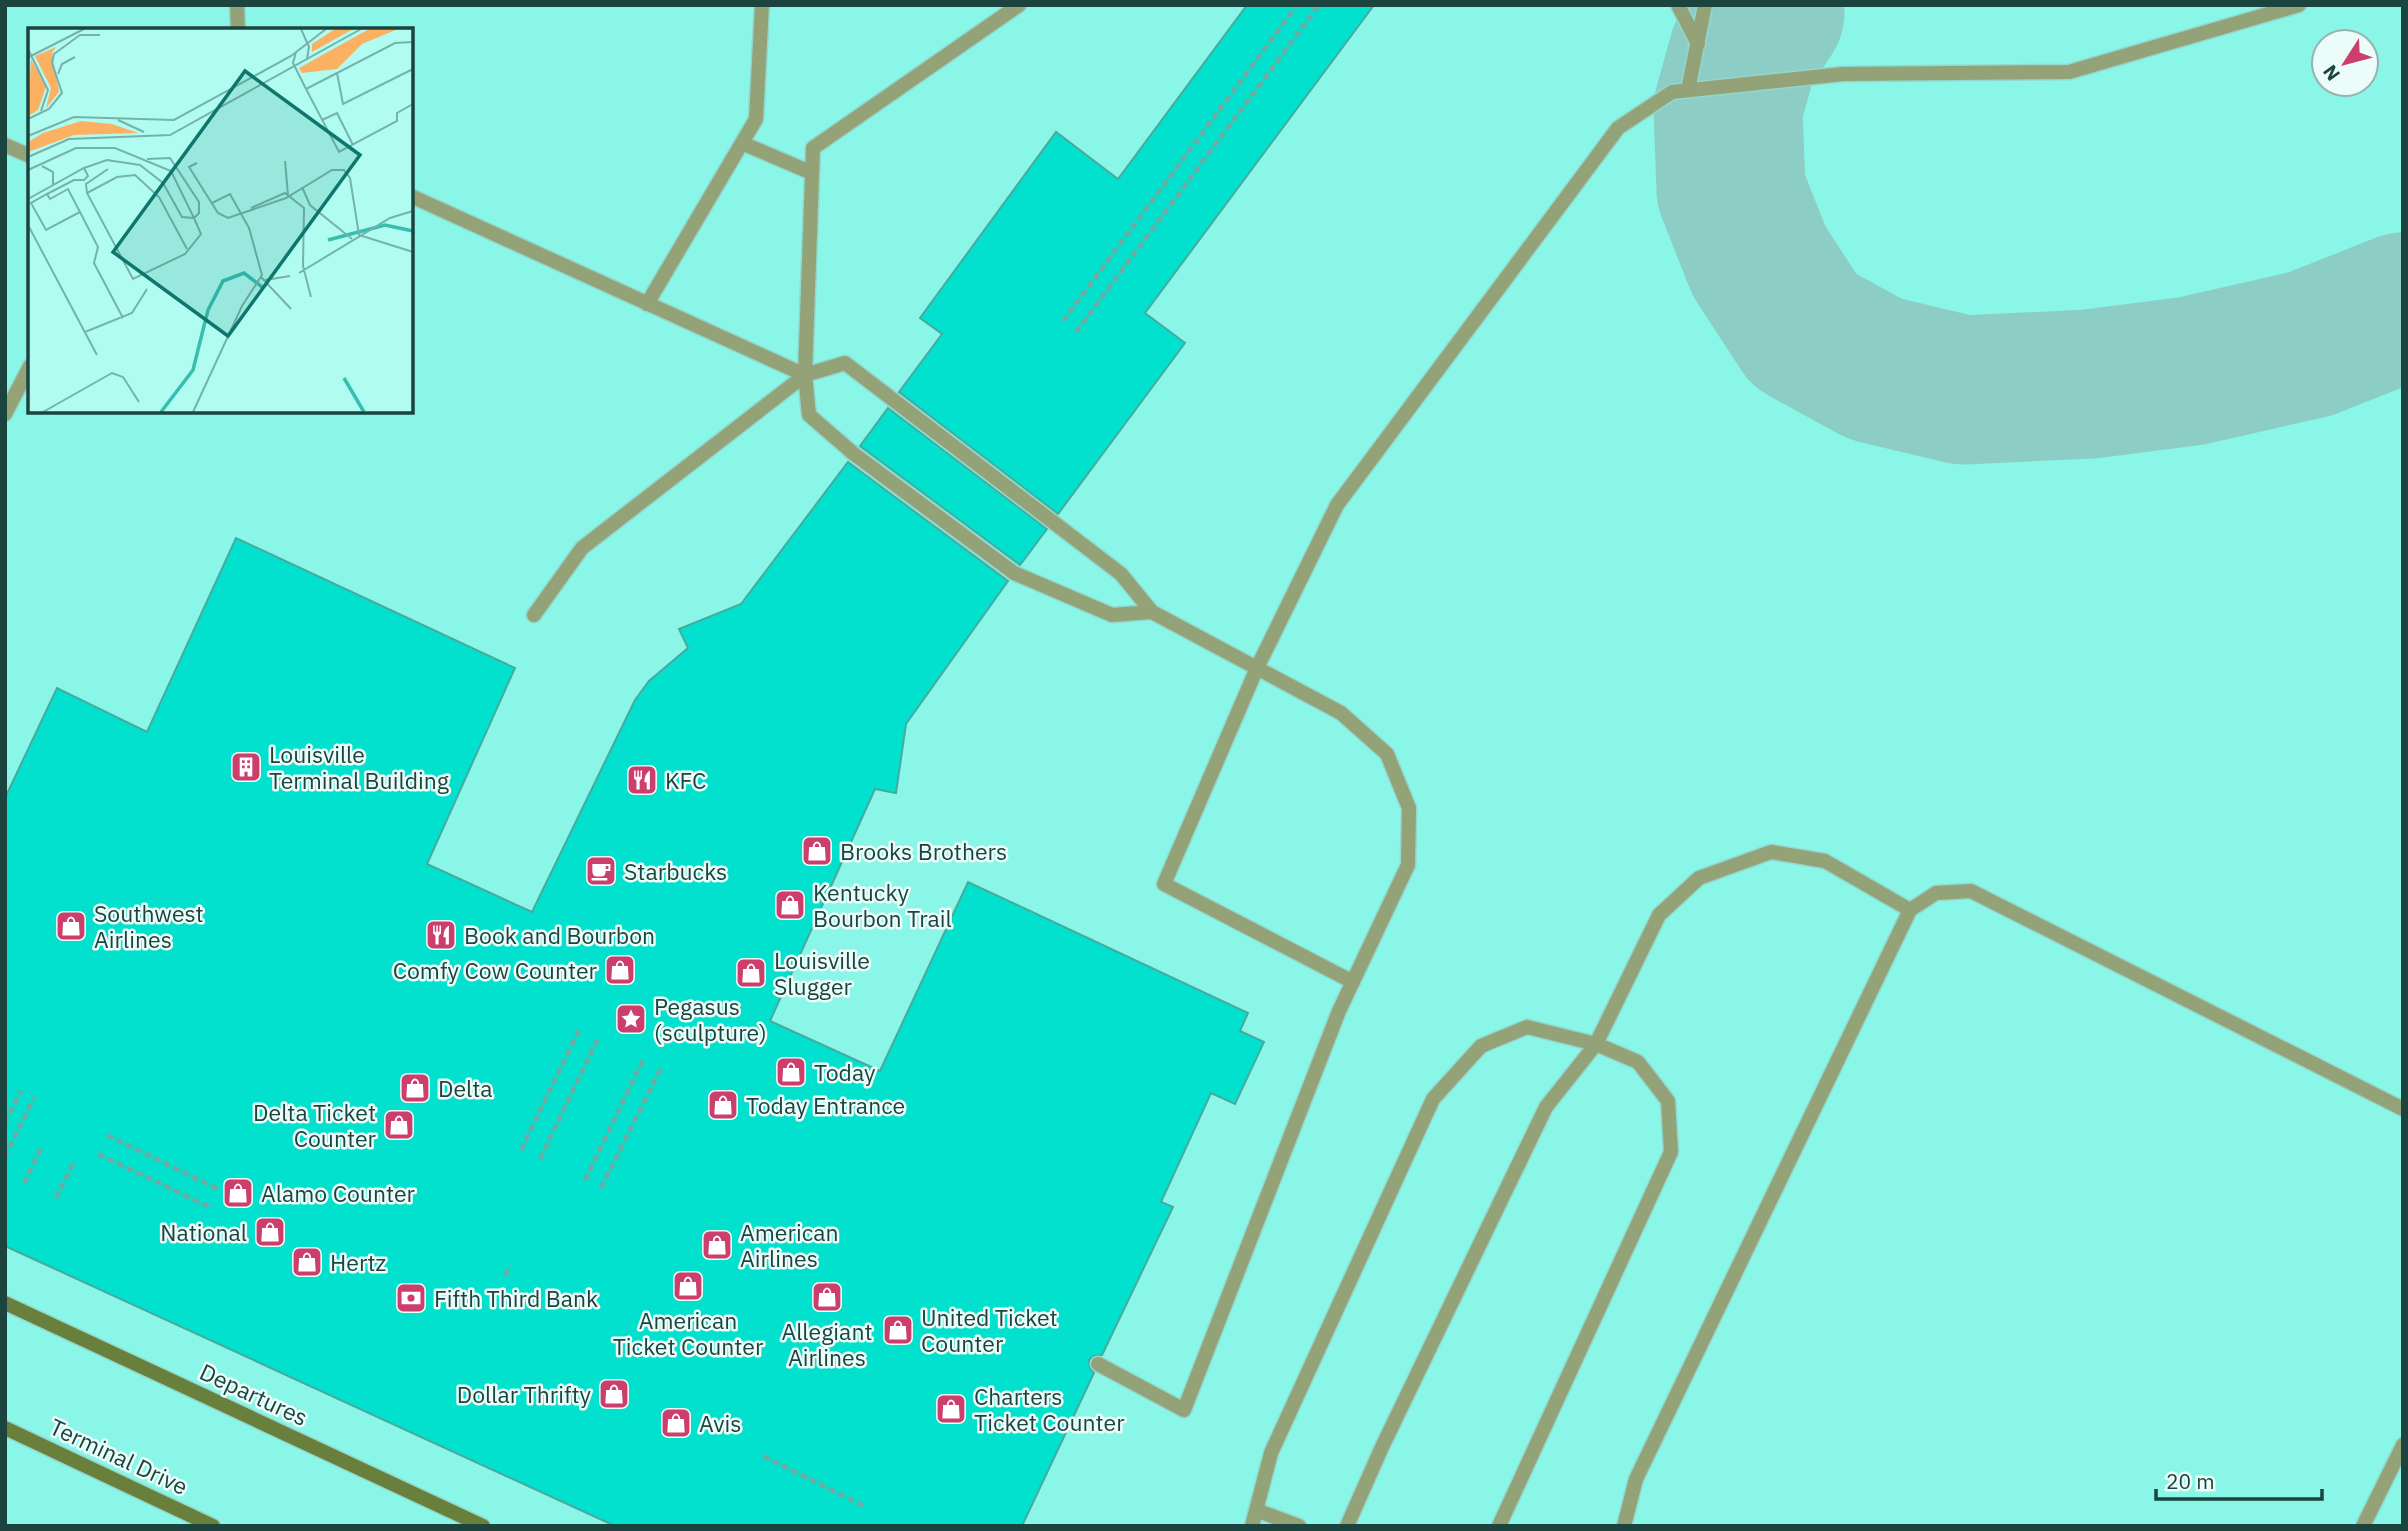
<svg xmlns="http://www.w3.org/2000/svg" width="2408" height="1531" viewBox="0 0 2408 1531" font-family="'IBM Plex Sans',sans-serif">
<rect width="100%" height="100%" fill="#b1fcf1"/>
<path fill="#89f6e8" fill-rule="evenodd" d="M 5,5 L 2403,5 L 2403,1526 L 5,1526 ZM 30,30 L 411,30 L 411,411 L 30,411 ZM 2324,42 L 2366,42 L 2366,84 L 2324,84 Z"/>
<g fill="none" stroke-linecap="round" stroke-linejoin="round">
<path stroke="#8ccec5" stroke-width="149" d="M 1770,13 L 1743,54 L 1728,108 L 1731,190 L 1759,261 L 1804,330 L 1875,369 L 1963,390 L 2090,384 L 2191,371 L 2310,344 L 2403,307"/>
</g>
<path fill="#02e0ce" stroke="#48aa9f" stroke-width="2" d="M 1247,5 L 1374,5 L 1145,313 L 1185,343 L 1058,514 L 899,392 L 942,334 L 920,318 L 1056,132 L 1118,179 Z
M 888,408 L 1047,529 L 1020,565 L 860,446 Z
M 848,462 L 1008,581 L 906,724 L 896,793 L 875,789 L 770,1021 L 880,1071 L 968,882 L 1248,1013 L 1240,1031 L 1264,1042 L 1235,1104 L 1211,1093 L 1161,1202 L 1173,1207 L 1102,1355 L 1094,1356 L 1089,1360 L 1090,1368 L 1094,1373 L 1022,1526 L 615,1526 L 5,1246 L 5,798 L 57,688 L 147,732 L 236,538 L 515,668 L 427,864 L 532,912 L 635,700 L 649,681 L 688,648 L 679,629 L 741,604 Z"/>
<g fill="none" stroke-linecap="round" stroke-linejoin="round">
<g stroke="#93d7cd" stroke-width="17">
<path id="service" d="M 237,5 L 238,30
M 1019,5 L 813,148 L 805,375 L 809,415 L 854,454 L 1014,573 L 1112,615 L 1152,612
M 1678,5 L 1698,44
M 1688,90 L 1705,5
M 742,143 L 812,173
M 5,145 L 30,156
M 411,196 L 805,375
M 647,304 L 756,119 L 762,5
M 5,414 L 30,366
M 534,615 L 582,548 L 805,375 L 845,363 L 1121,574 L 1152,612 L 1341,713 L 1387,754 L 1409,808 L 1408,865 L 1339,1011 L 1184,1410 L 1098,1364
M 1353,982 L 1164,884 L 1257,668 L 1337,505 L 1618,128 L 1672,92 L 1843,74 L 2069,72 L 2299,5
M 1256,1510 L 1299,1526
M 1252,1526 L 1271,1453 L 1433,1099 L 1481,1046 L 1527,1027 L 1596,1044 L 1659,915 L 1699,878 L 1771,852 L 1825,861 L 1910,910
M 1347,1526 L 1382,1447 L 1546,1107 L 1596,1044 L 1638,1062 L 1668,1101 L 1671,1152 L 1499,1526
M 1624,1526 L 1636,1479 L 1910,910 L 1936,893 L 1971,891 L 2403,1109
M 2363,1526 L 2403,1445"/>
</g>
<g stroke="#93d7cd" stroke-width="17">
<path id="secondary" d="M 5,1303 L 483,1526
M 5,1428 L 213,1526"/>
</g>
<path stroke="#6faba3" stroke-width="4.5" stroke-dasharray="7 3.5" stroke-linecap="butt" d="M 1063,321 L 1297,5
M 1076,332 L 1319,5
M 5,1123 L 21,1091
M 107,1135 L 220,1190
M 521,1150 L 579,1030
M 98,1154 L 212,1208
M 5,1157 L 34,1097
M 540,1159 L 598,1038
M 585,1180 L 643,1060
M 24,1183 L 42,1146
M 601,1188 L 661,1068
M 56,1198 L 74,1162
M 505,1276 L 510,1266
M 763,1456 L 864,1506"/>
<use href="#service" stroke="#93a377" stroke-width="14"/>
<use href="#secondary" stroke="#69803d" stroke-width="14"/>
</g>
<defs>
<g id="building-square" transform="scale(1.575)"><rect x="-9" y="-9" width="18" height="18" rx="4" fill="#cc3f6d" stroke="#ebfcf9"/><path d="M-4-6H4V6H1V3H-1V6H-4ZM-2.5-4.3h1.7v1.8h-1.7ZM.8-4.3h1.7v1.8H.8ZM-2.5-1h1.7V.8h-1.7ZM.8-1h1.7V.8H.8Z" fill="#fff"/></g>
<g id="restaurant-square" transform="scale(1.575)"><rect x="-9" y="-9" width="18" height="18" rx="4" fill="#cc3f6d" stroke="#ebfcf9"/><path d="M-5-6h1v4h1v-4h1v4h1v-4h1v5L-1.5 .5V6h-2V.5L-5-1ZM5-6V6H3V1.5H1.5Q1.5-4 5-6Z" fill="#fff"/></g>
<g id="shop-square" transform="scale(1.575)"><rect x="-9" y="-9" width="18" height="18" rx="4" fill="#cc3f6d" stroke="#ebfcf9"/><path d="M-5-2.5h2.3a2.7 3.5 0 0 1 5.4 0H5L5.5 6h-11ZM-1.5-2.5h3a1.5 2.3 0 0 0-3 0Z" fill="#fff"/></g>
<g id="cafe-square" transform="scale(1.575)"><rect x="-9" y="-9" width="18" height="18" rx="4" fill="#cc3f6d" stroke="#ebfcf9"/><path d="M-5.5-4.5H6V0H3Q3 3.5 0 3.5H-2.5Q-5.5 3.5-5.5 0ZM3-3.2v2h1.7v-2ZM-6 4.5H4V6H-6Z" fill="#fff"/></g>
<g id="sight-square" transform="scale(1.575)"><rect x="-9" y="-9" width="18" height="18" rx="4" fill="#cc3f6d" stroke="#ebfcf9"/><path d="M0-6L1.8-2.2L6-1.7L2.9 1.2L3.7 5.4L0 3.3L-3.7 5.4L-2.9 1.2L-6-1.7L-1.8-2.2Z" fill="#fff"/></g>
<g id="bank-square" transform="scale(1.575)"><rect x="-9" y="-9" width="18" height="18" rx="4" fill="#cc3f6d" stroke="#ebfcf9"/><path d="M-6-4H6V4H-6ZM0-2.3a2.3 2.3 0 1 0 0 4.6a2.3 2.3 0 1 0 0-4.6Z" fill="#fff"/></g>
</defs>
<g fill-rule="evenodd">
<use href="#building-square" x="246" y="767"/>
<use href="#restaurant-square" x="642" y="780"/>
<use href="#shop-square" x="817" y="851"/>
<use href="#cafe-square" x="601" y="871"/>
<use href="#shop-square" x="790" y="905"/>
<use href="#shop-square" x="71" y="926"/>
<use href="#restaurant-square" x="441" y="935"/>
<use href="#shop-square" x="620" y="970"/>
<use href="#shop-square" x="751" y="973"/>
<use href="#sight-square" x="631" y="1019"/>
<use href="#shop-square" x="791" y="1072"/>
<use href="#shop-square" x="415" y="1088"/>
<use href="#shop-square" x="723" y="1105"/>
<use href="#shop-square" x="399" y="1125"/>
<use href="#shop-square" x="238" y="1193"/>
<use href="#shop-square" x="270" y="1232"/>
<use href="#shop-square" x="717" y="1245"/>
<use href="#shop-square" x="307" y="1262"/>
<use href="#shop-square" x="688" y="1286"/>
<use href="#shop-square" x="827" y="1297"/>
<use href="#bank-square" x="411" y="1298"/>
<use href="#shop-square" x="898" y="1330"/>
<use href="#shop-square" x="614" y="1394"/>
<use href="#shop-square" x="951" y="1409"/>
<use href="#shop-square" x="676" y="1423"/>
</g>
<g text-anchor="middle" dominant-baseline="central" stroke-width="5" stroke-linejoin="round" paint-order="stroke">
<g font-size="23" fill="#1b443f" stroke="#ebfcf9" text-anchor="start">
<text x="269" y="754">Louisville<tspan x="269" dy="26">Terminal Building</tspan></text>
<text x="665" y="780">KFC</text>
<text x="840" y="851">Brooks Brothers</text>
<text x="624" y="871">Starbucks</text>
<text x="813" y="892">Kentucky<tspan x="813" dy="26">Bourbon Trail</tspan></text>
<text x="94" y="913">Southwest<tspan x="94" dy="26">Airlines</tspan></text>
<text x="464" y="935">Book and Bourbon</text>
<text x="774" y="960">Louisville<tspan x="774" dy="26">Slugger</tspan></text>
<text x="597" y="970" text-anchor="end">Comfy Cow Counter</text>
<text x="654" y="1006">Pegasus<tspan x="654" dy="26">(sculpture)</tspan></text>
<text x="814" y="1072">Today</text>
<text x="438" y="1088">Delta</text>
<text x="746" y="1105">Today Entrance</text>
<text x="376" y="1112" text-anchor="end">Delta Ticket<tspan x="376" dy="26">Counter</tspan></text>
<text x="261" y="1193">Alamo Counter</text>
<text x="247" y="1232" text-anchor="end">National</text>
<text x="740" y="1232">American<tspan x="740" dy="26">Airlines</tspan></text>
<text x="330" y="1262">Hertz</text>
<text x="434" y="1298">Fifth Third Bank</text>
<text x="921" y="1317">United Ticket<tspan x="921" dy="26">Counter</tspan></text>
<text x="688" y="1320" text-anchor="middle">American<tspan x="688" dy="26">Ticket Counter</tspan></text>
<text x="827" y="1331" text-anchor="middle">Allegiant<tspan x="827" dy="26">Airlines</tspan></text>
<text x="591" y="1394" text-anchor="end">Dollar Thrifty</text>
<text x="974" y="1396">Charters<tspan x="974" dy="26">Ticket Counter</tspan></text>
<text x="699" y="1423">Avis</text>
</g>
<g font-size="23" fill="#1b443f" stroke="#ebfcf9">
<text transform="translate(254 1394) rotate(25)">Departures</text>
<text transform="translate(119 1456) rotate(25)">Terminal Drive</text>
</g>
</g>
<g transform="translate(28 28)">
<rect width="385" height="385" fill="#b1fcf1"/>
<path d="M 307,1 L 325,1 L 284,24 L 284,16 ZM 341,1 L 370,1 L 334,16 L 309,41 L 274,45 L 271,40 ZM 28,19 L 24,25 L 31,64 L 18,80 L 23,60 L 7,28 ZM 3,31 L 18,59 L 10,82 L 0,88 ZM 53,93 L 84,96 L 110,105 L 46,107 L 0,124 L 0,114 L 15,105 Z" fill="#fbb062"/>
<path fill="none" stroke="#37beb0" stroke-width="3.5" d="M 300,212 L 357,197 L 385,203M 316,350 L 336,384M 133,384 L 165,342 L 180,282 L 195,253 L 216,245 L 234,259"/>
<path fill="none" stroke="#75b2aa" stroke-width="2" d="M 273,1 L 281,19 L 279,31M 385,14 L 367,15 L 309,45 L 315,76 L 385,41M 0,21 L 20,62 L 13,83M 268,24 L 265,35 L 278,61M 1,29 L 56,1M 309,45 L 278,61 L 311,124 L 369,93 L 369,85 L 385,76M 30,46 L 34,36 L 47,29M 0,91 L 21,81 L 34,65 L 24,35 L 26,26 L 52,7 L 72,7M 90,92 L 116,104M 294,92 L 309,85 L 325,117M 0,108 L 46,89 L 146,92 L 263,28 L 298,1M 0,129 L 41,111 L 142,107 L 333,1M 119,131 L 142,130 L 171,174 L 171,185 L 166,190 L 173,206 L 157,226 L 105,251 L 59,165 L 89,149 L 107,147 L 131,169 L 159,221M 257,133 L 260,167M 169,135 L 161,139 L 190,185 L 200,190 L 258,170 L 304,142 L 316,142 L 322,150 L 331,207 L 385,224M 14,138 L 25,144 L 25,157M 0,142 L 48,120 L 87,120 L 143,143 L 166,190 L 154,189 L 135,155 L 112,137 L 79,132 L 56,140M 274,159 L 282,177 L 324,211M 59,165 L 58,156 L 80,141M 0,171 L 56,140 L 60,148 L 56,152 L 46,152 L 19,166 L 3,175 L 18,202 L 52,184 L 40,161 L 22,171 L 19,166M 223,180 L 257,165 L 276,180 L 275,238 L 283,269M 52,184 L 70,219 L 66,235 L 95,290M 0,197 L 69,327M 271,245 L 362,190 L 385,183M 233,249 L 263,281M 237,252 L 262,248M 57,304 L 104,285 L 119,261M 15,384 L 84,345 L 95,349 L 111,374M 165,384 L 214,278 L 234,247 L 221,200 L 202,166 L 184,175"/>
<path fill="#0f766e" fill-opacity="0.15" stroke="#0f766e" stroke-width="3.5" d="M 217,43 L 332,127 L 200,308 L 85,224 Z"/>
<rect width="385" height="385" fill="none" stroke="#1b443f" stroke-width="3.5"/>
</g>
<rect width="2408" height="1531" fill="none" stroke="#1b443f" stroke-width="14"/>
<g transform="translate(2345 63) rotate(234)"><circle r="33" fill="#ebfcf9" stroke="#98b2af" stroke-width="2"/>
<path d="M0-5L12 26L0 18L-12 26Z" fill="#cc3f6d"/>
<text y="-10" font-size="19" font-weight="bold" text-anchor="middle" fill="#1b443f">N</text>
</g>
<path d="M2156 1489v10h166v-10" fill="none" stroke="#1b443f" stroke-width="3.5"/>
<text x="2166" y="1489" font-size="21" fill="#1b443f" stroke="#ebfcf9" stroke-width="5" paint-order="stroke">20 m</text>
</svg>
